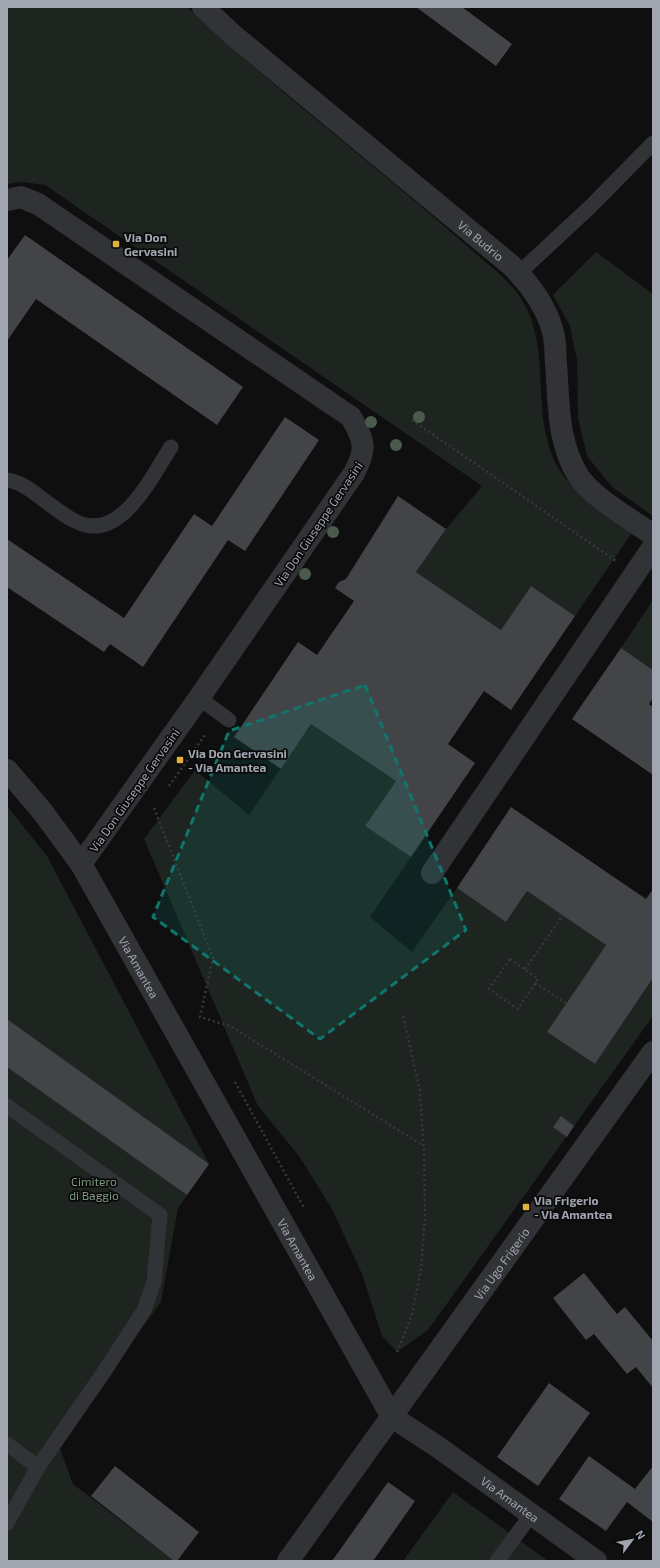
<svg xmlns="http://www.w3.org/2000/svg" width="660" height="1568" viewBox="0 0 660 1568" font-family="'Exo 2',sans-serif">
<rect width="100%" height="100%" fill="#0f0f10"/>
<path fill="#1e241f" d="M 7,7 L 187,7 C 258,74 335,134 410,197 C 432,215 453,234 475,253 C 489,265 506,278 517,293 C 556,344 527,415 559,469 C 574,494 609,516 631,534 L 575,616 L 531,586 L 501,630 L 416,572 L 446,529 L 482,486 L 45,185 L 22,182 L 7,184 Z
M 596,252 L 653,294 L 653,516 L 612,487 L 587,456 L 578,418 L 577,360 L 570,326 L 553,295 Z
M 653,600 L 653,670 L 621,648 Z
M 311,724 L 396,781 L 365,826 L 411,857 L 370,917 L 412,952 L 457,888 L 506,922 L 527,891 L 606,945 L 547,1032 L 595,1064 L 653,978 L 653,1016 L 428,1330 L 397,1352 L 382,1336 L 362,1274 L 332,1209 L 299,1156 L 258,1106 L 144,839 L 195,770 L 249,815 Z
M 7,806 L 47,856 L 209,1164 L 178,1208 L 161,1302 L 58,1443 L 73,1484 L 174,1561 L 7,1561 Z
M 453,1492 L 548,1561 L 403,1561 Z"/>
<path fill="#434448" d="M 416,7 L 462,7 L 512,44 L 496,66 Z
M 25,235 L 243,387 L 217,425 L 36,299 L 7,341 L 7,260 Z
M 285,417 L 319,440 L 245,551 L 228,540 L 143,667 L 110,644 L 104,652 L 7,587 L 7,539 L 124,618 L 194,514 L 212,526 Z
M 398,496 L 446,529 L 416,572 L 501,630 L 531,586 L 575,616 L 511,710 L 484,691 L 448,744 L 475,763 L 411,857 L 365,826 L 396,781 L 311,724 L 281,769 L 234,737 L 298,642 L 317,655 L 354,601 L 335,588 L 339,582 L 346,579 Z
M 621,648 L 653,670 L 653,698 L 649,704 L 653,707 L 653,775 L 572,719 Z
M 511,807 L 646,899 L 653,889 L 653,978 L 595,1064 L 547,1032 L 606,945 L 527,891 L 506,922 L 457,888 Z
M 7,1019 L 209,1164 L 187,1195 L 7,1067 Z
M 561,1116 L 574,1126 L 567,1137 L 553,1127 Z
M 584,1273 L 617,1314 L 625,1307 L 653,1341 L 653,1388 L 636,1367 L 627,1374 L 594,1334 L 586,1340 L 553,1298 Z
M 549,1383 L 590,1413 L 538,1486 L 497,1457 Z
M 589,1456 L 635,1489 L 653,1466 L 653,1522 L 627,1502 L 606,1531 L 559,1499 Z
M 115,1466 L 199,1532 L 177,1561 L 174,1561 L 91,1496 Z
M 388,1482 L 415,1501 L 373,1561 L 332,1561 Z"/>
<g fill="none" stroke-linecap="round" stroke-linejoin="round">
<path stroke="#37383c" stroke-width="2.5" stroke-dasharray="2 3" stroke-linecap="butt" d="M 412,420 L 616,561
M 169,786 L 205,735
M 154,808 L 213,958 L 200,1017 L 230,1026 L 424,1146
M 510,959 L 538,979 L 518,1009 L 489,989 Z
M 525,969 L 563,915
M 535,983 L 567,1004
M 235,1082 L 304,1208
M 397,1352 L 412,1315 L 421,1269 L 425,1216 L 424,1151 L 420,1092 L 403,1014"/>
<path stroke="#323337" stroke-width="15" d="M 519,273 L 590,207 L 653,143
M 7,480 C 23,482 37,495 49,504 C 58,510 66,517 75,521 C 120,545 151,477 171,447
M 199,698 L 229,720
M 7,1106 L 160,1215 L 154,1282 L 144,1310 L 106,1369 L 38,1467 L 7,1523
M 7,1444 L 38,1467
M 497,1561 L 531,1515"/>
<g stroke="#323337" stroke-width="22">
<path id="s1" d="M 203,7 L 233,35 L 512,266 C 531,286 546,306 553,332 C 556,342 555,353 556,363 C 559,402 557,443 579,477 C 592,497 632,520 653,535"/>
<path d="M 7,200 L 21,197 L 38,204 L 351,417 C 365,441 367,449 354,473 L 199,698 L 81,864"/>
<path id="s2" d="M 7,770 L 42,811 L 81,864 L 392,1417 L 438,1447 L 596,1561"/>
<path d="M 432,873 L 653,547"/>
<path id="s3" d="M 288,1561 L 653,1052"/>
</g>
</g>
<g fill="#4a5b4c">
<circle cx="419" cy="417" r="6"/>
<circle cx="371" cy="422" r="6"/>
<circle cx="396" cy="445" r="6"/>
<circle cx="333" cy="532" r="6"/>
<circle cx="305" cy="574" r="6"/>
</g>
<path fill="#0f766e" fill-opacity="0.2" stroke="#0f766e" stroke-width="3" stroke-dasharray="8 5" stroke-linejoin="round" d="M 365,685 L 466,930 L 320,1039 L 153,917 L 229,731 Z"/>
<g fill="#deb139" stroke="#0a0a0b" stroke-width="1.5">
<rect x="112" y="240" width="8" height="8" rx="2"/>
<rect x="176" y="756" width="8" height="8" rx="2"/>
<rect x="522" y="1203" width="8" height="8" rx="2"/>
</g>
<g text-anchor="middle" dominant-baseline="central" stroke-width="3.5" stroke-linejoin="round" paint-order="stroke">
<g font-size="12" font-weight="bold" fill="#a1a5b0" stroke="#0a0a0b" text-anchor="start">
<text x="124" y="237">Via Don<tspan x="124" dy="14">Gervasini</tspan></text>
<text x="188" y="753">Via Don Gervasini<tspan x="188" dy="14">- Via Amantea</tspan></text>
<text x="534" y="1200">Via Frigerio<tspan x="534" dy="14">- Via Amantea</tspan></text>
</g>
<g font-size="12" fill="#a1a5b0" stroke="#0a0a0b">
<text stroke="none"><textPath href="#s1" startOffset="363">Via Budrio</textPath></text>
<text transform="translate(318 524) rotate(-56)">Via Don Giuseppe Gervasini</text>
<text transform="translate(134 790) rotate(-55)">Via Don Giuseppe Gervasini</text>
<text stroke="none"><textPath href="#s2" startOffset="238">Via Amantea</textPath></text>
<text stroke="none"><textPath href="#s2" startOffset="562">Via Amantea</textPath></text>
<text stroke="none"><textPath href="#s3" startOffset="366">Via Ugo Frigerio</textPath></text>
<text stroke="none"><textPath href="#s2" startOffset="898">Via Amantea</textPath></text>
</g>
<g font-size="12" fill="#7a997e" stroke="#0a0a0b">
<text x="94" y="1181">Cimitero<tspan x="94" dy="14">di Baggio</tspan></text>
</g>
</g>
<rect width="660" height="1568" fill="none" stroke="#a1a5b0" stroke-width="16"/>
<g transform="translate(632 1540) rotate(58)" stroke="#0a0a0b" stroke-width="3" paint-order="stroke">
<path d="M0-3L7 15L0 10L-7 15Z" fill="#a1a5b0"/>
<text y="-6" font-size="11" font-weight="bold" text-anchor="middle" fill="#a1a5b0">N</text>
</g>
</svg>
